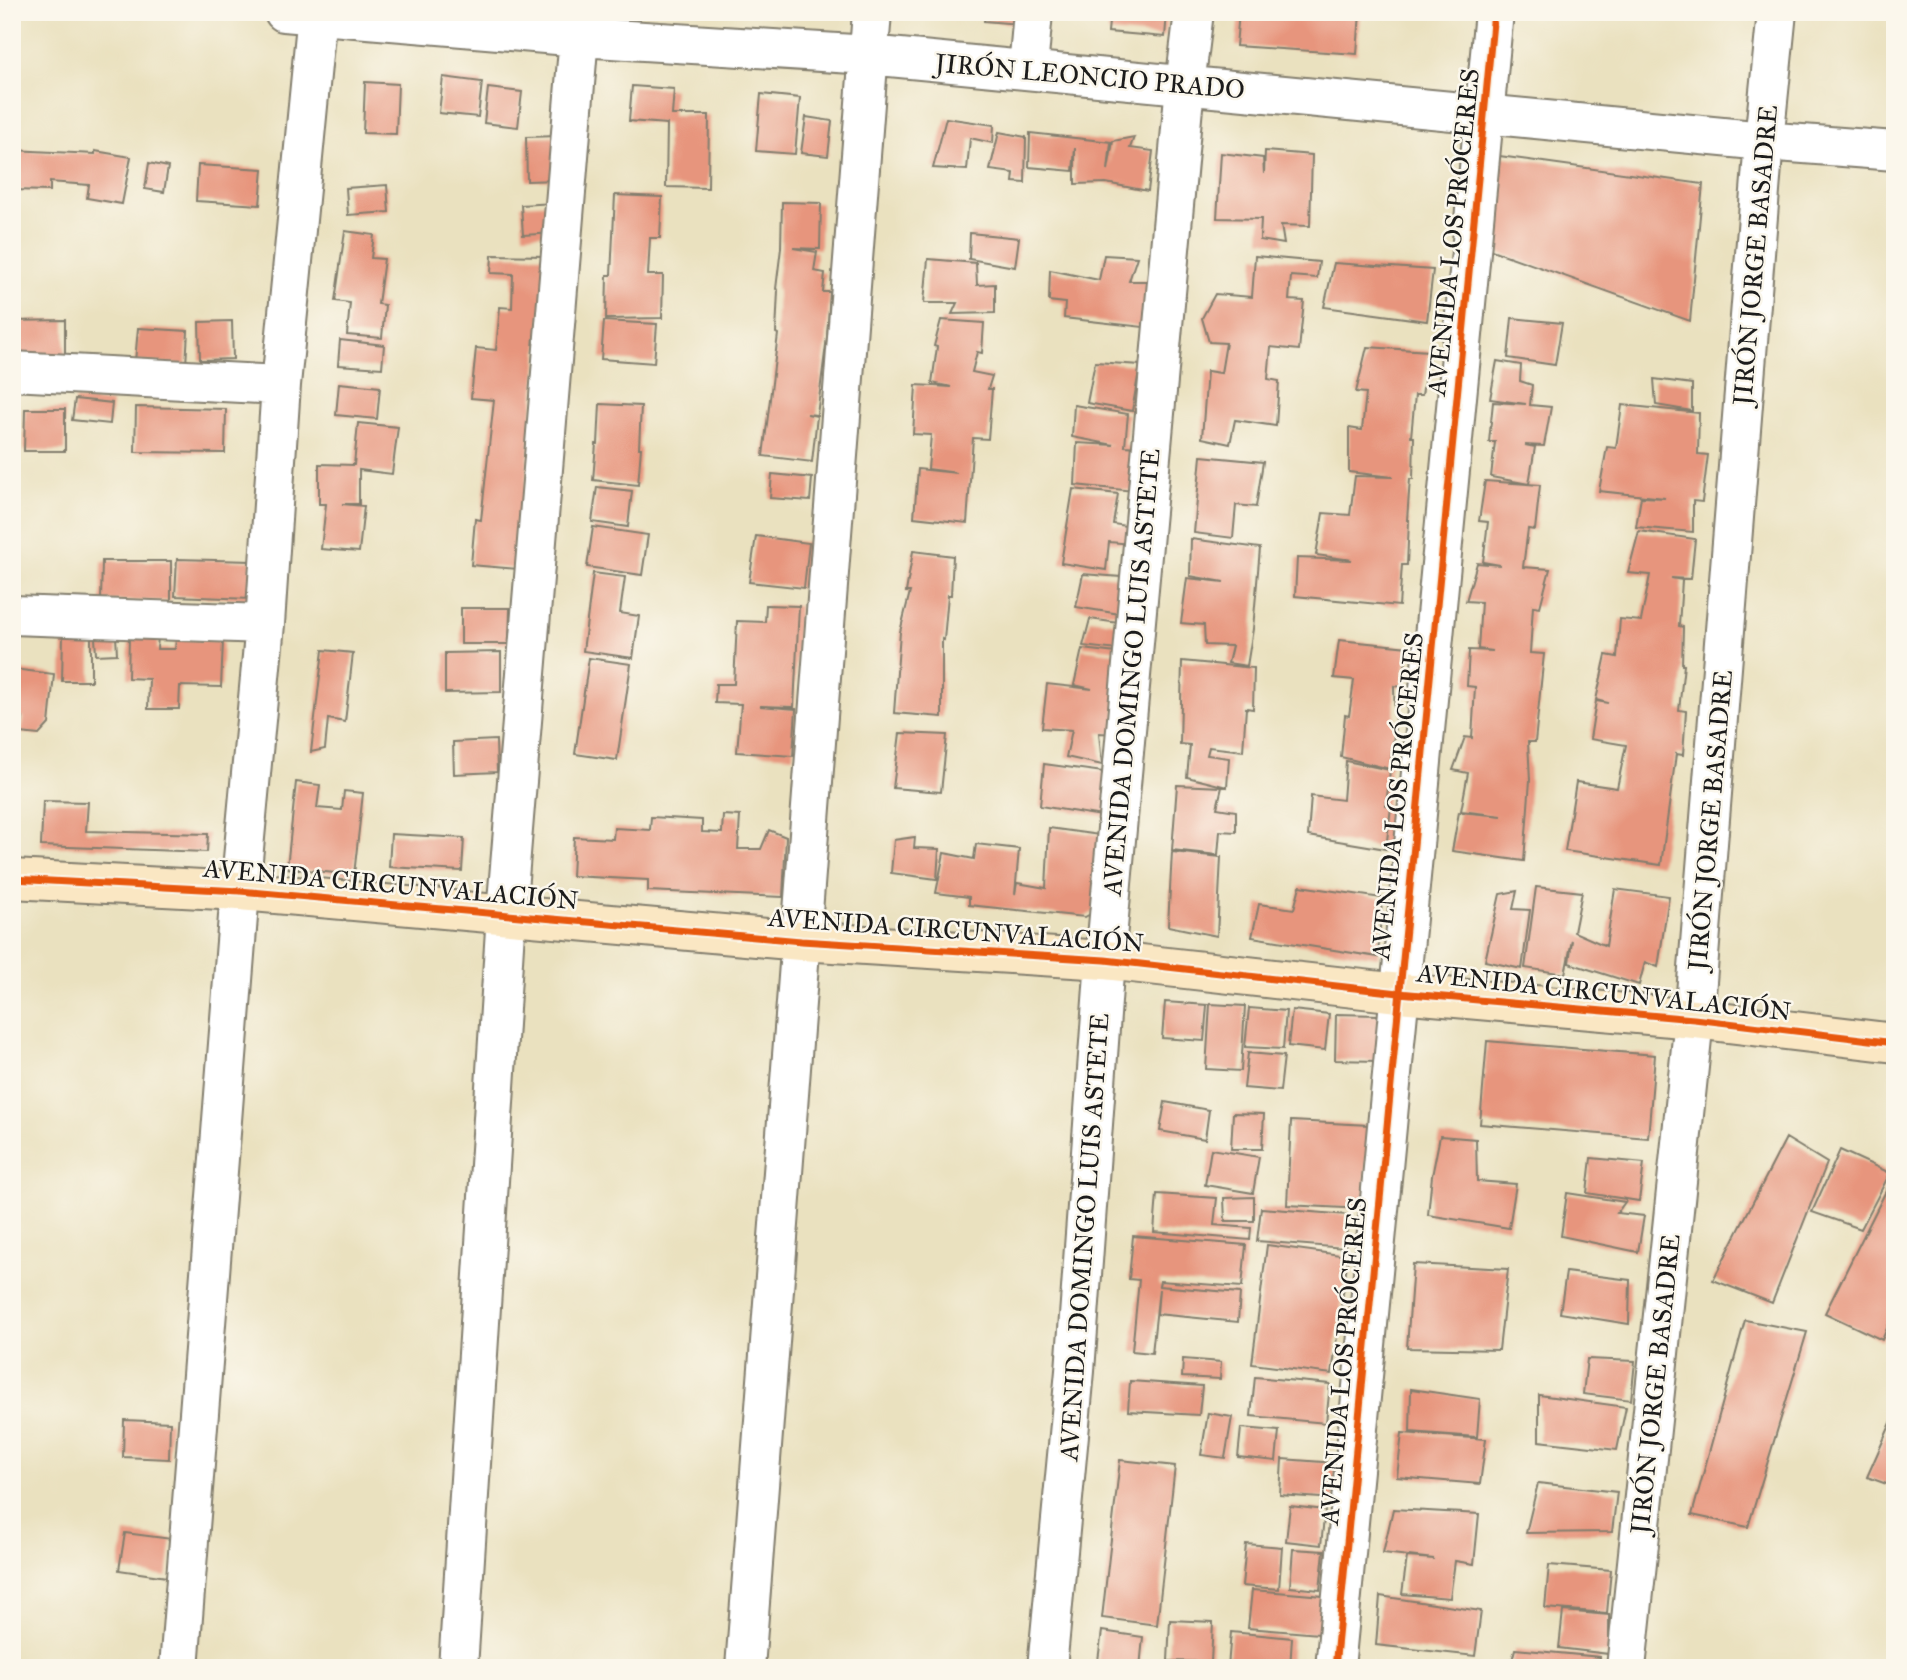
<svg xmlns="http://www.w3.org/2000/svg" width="1907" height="1680" viewBox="0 0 1907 1680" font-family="'IM FELL Great Primer',serif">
<rect width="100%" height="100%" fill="#fbf7ec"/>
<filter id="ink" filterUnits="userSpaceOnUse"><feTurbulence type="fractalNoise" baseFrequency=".0143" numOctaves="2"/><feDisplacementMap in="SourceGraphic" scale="14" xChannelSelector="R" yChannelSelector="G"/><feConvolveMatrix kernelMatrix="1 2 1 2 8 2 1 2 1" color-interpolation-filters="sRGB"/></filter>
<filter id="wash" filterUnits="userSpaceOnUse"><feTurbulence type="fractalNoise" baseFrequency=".00686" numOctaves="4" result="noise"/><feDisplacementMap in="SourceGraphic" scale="28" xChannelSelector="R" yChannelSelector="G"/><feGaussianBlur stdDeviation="1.57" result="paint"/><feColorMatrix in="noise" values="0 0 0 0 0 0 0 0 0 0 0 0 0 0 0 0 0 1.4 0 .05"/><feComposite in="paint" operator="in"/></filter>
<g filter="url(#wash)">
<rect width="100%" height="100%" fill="#eae1bf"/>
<g id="blocks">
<path fill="#e7957d" d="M 985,12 L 1020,12 L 1019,24 L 984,21 Z
M 1110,12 L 1167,12 L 1165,37 L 1108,32 Z
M 1239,12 L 1360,12 L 1357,54 L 1236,46 Z
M 443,77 L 482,82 L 478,117 L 439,113 Z
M 365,82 L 398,84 L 396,134 L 363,133 Z
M 632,86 L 674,89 L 672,115 L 709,115 L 708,188 L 666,187 L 667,124 L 629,121 Z
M 488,88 L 522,92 L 518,127 L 484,123 Z
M 761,94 L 800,98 L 795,154 L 756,151 Z
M 806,117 L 832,121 L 828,156 L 801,153 Z
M 946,118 L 994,125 L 993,143 L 970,138 L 967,170 L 933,168 Z
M 999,132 L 1026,137 L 1025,183 L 1013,182 L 1014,173 L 990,170 Z
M 1030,133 L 1111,142 L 1108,170 L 1113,141 L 1134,137 L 1130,148 L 1153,151 L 1148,191 L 1106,183 L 1075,184 L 1075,148 L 1073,171 L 1029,167 Z
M 558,136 L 558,180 L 527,181 L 526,137 Z
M 12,150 L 95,154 L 95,151 L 131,157 L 122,204 L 87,198 L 89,185 L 50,182 L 50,191 L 12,190 Z
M 1265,151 L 1312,155 L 1310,226 L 1281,225 L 1284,244 L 1260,240 L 1261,219 L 1217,218 L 1221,153 L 1263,158 L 1264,174 Z
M 1492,155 L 1703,184 L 1690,321 L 1483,247 Z
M 149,163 L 168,167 L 164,192 L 145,189 Z
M 198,165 L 263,169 L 260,205 L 196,201 Z
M 387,185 L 389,212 L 348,215 L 346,188 Z
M 615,195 L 662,197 L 660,238 L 650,238 L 648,275 L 663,275 L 662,318 L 606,319 L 607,275 L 611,275 Z
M 782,202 L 821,203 L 820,249 L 793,248 L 817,252 L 814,271 L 825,273 L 823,292 L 830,292 L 827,337 L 817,415 L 807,414 L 817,416 L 812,462 L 763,456 L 778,334 L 776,333 L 778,290 L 776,289 L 781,248 Z
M 554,203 L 556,233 L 523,235 L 521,205 Z
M 345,231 L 374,235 L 371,258 L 384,259 L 378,304 L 385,305 L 382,338 L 347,335 L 350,303 L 335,301 Z
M 970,233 L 1019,238 L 1015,267 L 969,259 Z
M 492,255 L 547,256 L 518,569 L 471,565 L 475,519 L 481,520 L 494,400 L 471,398 L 476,348 L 496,350 L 500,307 L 512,308 L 513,274 L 491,273 Z
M 1104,255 L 1137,257 L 1129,281 L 1149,281 L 1143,327 L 1064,318 L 1065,303 L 1049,301 L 1050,270 L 1099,280 Z
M 1255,256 L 1319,262 L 1317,278 L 1291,276 L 1289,300 L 1304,301 L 1299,350 L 1271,347 L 1268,379 L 1279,381 L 1276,426 L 1235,420 L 1230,444 L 1202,438 L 1207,371 L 1221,373 L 1226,343 L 1209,342 L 1202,318 L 1215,294 L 1252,297 Z
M 928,259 L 976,263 L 977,285 L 995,284 L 995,313 L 952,314 L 957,303 L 924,303 Z
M 1334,263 L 1433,270 L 1427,321 L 1324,307 Z
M 1512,318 L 1562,323 L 1555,365 L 1508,358 Z
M 65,320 L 65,356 L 12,357 L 12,321 Z
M 941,320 L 984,323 L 982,353 L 977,352 L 972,372 L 992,376 L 988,389 L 992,389 L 988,439 L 973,438 L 967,523 L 914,517 L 918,469 L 957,473 L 928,469 L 931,435 L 913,434 L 916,385 L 951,387 L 932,383 L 937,347 L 934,346 Z
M 232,321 L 233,359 L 200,360 L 199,322 Z
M 604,321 L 657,324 L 654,363 L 601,359 Z
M 138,328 L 188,331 L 186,365 L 135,362 Z
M 340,340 L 384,345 L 382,368 L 338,365 Z
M 1367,347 L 1429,351 L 1422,395 L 1415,395 L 1411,437 L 1414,437 L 1413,479 L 1410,479 L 1407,520 L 1409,520 L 1407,565 L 1402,565 L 1399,606 L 1295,596 L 1297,558 L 1352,560 L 1316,555 L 1323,513 L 1350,515 L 1355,476 L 1393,477 L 1349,472 L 1349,428 L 1362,430 L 1366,393 L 1356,392 Z
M 1497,361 L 1521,365 L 1520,381 L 1532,385 L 1530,405 L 1551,407 L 1544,446 L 1525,445 L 1535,447 L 1529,484 L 1491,477 L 1495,442 L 1489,442 L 1493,402 L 1526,404 L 1490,399 Z
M 1095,362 L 1140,365 L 1132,411 L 1087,403 Z
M 1654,379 L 1692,384 L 1692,411 L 1656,405 Z
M 339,383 L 380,387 L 377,419 L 336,415 Z
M 75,399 L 112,403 L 110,424 L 72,420 Z
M 600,404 L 641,406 L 639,448 L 641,448 L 638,485 L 593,480 L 596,444 L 598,444 Z
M 1074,405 L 1128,414 L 1125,446 L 1139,447 L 1134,491 L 1075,485 L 1077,443 L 1114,445 L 1072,437 Z
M 1622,405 L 1699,413 L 1698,454 L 1708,455 L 1702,502 L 1693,501 L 1693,532 L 1636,527 L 1641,497 L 1665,498 L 1599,491 L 1607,447 L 1616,448 Z
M 136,407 L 226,409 L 225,453 L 135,452 Z
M 12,409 L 20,409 L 16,455 L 12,455 Z
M 25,409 L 65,409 L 65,451 L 24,451 Z
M 358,423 L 398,427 L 392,474 L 359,470 L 359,504 L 342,504 L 364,506 L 359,552 L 321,549 L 326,504 L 319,504 L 319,464 L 354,465 Z
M 1201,456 L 1263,462 L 1256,507 L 1236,505 L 1233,538 L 1194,533 Z
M 772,474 L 812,478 L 810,501 L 770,498 Z
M 1485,481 L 1540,485 L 1535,530 L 1528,529 L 1523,567 L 1550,569 L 1540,607 L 1533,606 L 1530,653 L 1544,654 L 1535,742 L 1528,742 L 1530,780 L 1524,861 L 1452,851 L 1459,812 L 1502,816 L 1461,811 L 1468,773 L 1453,770 L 1465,737 L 1472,738 L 1475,687 L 1467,686 L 1469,650 L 1493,651 L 1478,649 L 1481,602 L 1466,601 L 1477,563 L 1500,565 L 1483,562 L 1488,522 L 1479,521 Z
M 597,487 L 632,491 L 628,527 L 592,522 Z
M 1073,489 L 1118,494 L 1113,524 L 1138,528 L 1133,544 L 1109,542 L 1106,570 L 1061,563 Z
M 593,527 L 648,535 L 642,575 L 587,567 Z
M 1639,531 L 1695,539 L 1691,579 L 1671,578 L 1682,580 L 1679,626 L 1683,627 L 1682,665 L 1684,665 L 1679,710 L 1686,711 L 1683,755 L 1676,754 L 1661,865 L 1565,851 L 1576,782 L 1617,788 L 1626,745 L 1590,739 L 1596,701 L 1608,703 L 1596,700 L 1606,655 L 1617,657 L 1620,619 L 1641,621 L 1650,575 L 1628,573 Z
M 756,536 L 809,543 L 804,588 L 749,582 Z
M 1191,539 L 1260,548 L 1253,629 L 1247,666 L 1228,663 L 1232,646 L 1205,645 L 1204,625 L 1181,623 L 1187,578 L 1224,582 L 1190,576 Z
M 913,551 L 953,556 L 951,595 L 948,595 L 944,640 L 942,639 L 942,717 L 894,713 L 900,632 L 910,592 L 906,592 Z
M 177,559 L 252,561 L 251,599 L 175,596 Z
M 102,561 L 171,561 L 171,601 L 101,601 Z
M 593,573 L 625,577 L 620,613 L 639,616 L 633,658 L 583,651 Z
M 1083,574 L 1121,577 L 1120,614 L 1076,607 Z
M 766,605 L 799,606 L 794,707 L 760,706 L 796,709 L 793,756 L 737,752 L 741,704 L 715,703 L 716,684 L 734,684 L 737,621 L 765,622 Z
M 461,608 L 510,608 L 509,644 L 461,644 Z
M 1090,619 L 1119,623 L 1117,650 L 1083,646 Z
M 63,635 L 91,635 L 91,681 L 62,681 Z
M 116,636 L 117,654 L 96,655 L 95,637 Z
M 129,636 L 158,637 L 157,649 L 175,649 L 176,639 L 223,641 L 221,687 L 180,686 L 179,709 L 148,709 L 149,679 L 128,678 Z
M 1339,640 L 1408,647 L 1402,687 L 1394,686 L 1395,726 L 1390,769 L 1341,757 L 1345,715 L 1349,716 L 1354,680 L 1334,678 Z
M 1082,649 L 1116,653 L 1116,734 L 1099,733 L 1102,765 L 1066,757 L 1072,730 L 1042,728 L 1047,684 L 1092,689 L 1074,685 Z
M 323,650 L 353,653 L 345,722 L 328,719 L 325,749 L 311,752 Z
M 501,652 L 501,692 L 445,693 L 445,653 Z
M 589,658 L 631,664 L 617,760 L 575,754 Z
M 1182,661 L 1254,668 L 1253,709 L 1246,708 L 1243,751 L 1209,747 L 1207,755 L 1229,758 L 1227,787 L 1187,777 L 1190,745 L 1180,744 Z
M 13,669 L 54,674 L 49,724 L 39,735 L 21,733 L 23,717 L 12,716 Z
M 900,733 L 947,735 L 941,792 L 893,788 Z
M 496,740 L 497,772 L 454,774 L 453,742 Z
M 1346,761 L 1390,770 L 1386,806 L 1391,807 L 1386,849 L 1308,836 L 1311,796 L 1343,800 Z
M 1044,764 L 1111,773 L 1108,817 L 1040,806 Z
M 296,782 L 320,785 L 317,808 L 342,810 L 344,791 L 363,793 L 354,875 L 287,868 Z
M 1177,785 L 1222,787 L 1217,808 L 1236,811 L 1236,832 L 1220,831 L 1218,855 L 1172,850 Z
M 43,801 L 88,802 L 86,831 L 208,834 L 207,852 L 41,846 Z
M 723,815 L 740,816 L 738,849 L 761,849 L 769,830 L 786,837 L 783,897 L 648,891 L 648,880 L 572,876 L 574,837 L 613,839 L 614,828 L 650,830 L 651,817 L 702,820 L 702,832 L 722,833 Z
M 1049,828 L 1107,836 L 1099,909 L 1085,917 L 969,905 L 969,897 L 936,893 L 944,853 L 974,859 L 976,844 L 1019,849 L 1015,894 L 1017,883 L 1046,888 Z
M 391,834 L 464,838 L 462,871 L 389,867 Z
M 915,837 L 914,848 L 939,849 L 937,879 L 891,873 L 894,840 Z
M 1172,852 L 1221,857 L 1217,936 L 1168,926 Z
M 1300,886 L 1382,898 L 1378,957 L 1252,937 L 1259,904 L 1294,909 Z
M 1536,887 L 1582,892 L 1574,932 L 1606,946 L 1615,889 L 1669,896 L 1658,967 L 1645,962 L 1639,985 L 1569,963 L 1572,940 L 1565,974 L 1525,968 Z
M 1517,891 L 1513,909 L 1530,910 L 1522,969 L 1485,961 L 1500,894 Z
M 1165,1002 L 1207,1005 L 1204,1041 L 1162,1038 Z
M 1210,1004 L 1245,1006 L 1241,1071 L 1206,1069 Z
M 1249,1008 L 1286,1011 L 1283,1049 L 1245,1047 Z
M 1292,1010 L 1329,1014 L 1325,1050 L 1288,1046 Z
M 1336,1014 L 1379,1015 L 1378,1061 L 1335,1060 Z
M 1487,1041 L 1655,1055 L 1648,1138 L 1480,1124 Z
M 1248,1053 L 1284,1056 L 1280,1091 L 1244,1088 Z
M 1165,1102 L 1209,1110 L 1205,1139 L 1160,1131 Z
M 1233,1113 L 1264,1114 L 1262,1149 L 1231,1149 Z
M 1291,1121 L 1369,1125 L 1364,1209 L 1287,1205 Z
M 1440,1136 L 1476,1139 L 1477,1181 L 1516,1184 L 1509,1228 L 1428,1215 L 1432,1176 Z
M 1786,1138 L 1827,1163 L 1772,1303 L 1713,1280 Z
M 1211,1149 L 1259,1157 L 1253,1193 L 1205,1185 Z
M 1840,1150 L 1890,1173 L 1861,1229 L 1812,1212 Z
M 1591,1158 L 1644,1163 L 1639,1201 L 1587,1193 Z
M 1895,1173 L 1895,1310 L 1882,1340 L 1825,1313 Z
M 1567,1193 L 1625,1202 L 1617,1213 L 1644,1216 L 1638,1252 L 1561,1236 Z
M 1157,1194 L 1217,1198 L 1214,1225 L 1251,1228 L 1250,1240 L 1154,1232 Z
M 1254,1197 L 1254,1221 L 1225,1221 L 1224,1198 Z
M 1261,1208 L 1348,1215 L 1345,1248 L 1257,1241 Z
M 1133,1236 L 1246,1245 L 1242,1287 L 1160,1281 L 1159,1286 L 1240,1293 L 1238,1322 L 1157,1314 L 1159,1289 L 1152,1353 L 1132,1351 L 1139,1280 L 1129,1279 Z
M 1267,1245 L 1348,1256 L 1332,1374 L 1252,1364 Z
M 1413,1264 L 1508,1269 L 1499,1350 L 1407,1348 Z
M 1566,1272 L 1630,1280 L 1629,1324 L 1560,1313 Z
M 1745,1320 L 1807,1332 L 1748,1527 L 1692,1515 Z
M 1183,1359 L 1221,1362 L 1220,1379 L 1182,1377 Z
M 1587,1359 L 1635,1361 L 1631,1400 L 1583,1394 Z
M 1255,1377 L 1330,1384 L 1326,1423 L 1251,1416 Z
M 1130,1381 L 1202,1386 L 1199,1415 L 1128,1411 Z
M 1411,1389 L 1480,1399 L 1477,1437 L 1410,1432 Z
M 1539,1395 L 1626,1407 L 1617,1450 L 1539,1441 Z
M 1208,1413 L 1232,1417 L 1225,1458 L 1201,1455 Z
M 1895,1414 L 1895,1487 L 1867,1477 Z
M 124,1420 L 170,1422 L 169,1459 L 123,1457 Z
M 1241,1428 L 1279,1431 L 1276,1461 L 1238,1457 Z
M 1402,1433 L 1486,1439 L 1480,1484 L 1397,1477 Z
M 1282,1459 L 1336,1463 L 1334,1499 L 1280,1495 Z
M 1120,1460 L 1175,1466 L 1157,1625 L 1102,1618 Z
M 1538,1483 L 1617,1492 L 1612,1532 L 1526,1533 Z
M 1290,1506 L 1325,1510 L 1321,1545 L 1286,1541 Z
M 1393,1509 L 1479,1514 L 1474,1564 L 1455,1561 L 1450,1598 L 1402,1594 L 1407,1557 L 1434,1559 L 1383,1553 Z
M 125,1533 L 172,1539 L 167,1577 L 119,1570 Z
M 1246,1544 L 1282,1547 L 1279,1589 L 1242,1586 Z
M 1293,1549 L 1324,1551 L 1320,1590 L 1290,1587 Z
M 1549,1565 L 1611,1570 L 1607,1613 L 1545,1608 Z
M 1252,1590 L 1323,1596 L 1319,1634 L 1248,1628 Z
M 1380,1596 L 1481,1611 L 1475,1656 L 1376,1645 Z
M 1563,1611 L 1609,1615 L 1609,1654 L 1559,1648 Z
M 1170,1620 L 1213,1622 L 1211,1662 L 1168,1661 Z
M 1102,1631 L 1143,1637 L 1140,1668 L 1097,1668 Z
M 1231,1632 L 1292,1638 L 1290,1668 L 1228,1667 Z
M 1515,1649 L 1600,1657 L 1599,1668 L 1510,1668 Z"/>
</g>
</g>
<g filter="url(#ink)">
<use href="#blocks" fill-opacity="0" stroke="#837e6e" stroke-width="2"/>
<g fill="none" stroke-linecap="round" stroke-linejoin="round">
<g stroke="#837e6e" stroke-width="42">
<path id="street" d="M 284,12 L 580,37 L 869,55 L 1764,141 L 1895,151
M 1028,69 L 1033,12
M 12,371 L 281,385
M 12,615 L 265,624
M 179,1668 L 240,891 L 265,624 L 281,385 L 317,13
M 458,1668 L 506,914 L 581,12
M 745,1668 L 872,12
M 1047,1668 L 1075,1371 L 1105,960 L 1185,85 L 1194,12
M 1335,1668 L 1494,12
M 1626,1668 L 1694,1019 L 1764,141 L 1777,12"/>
</g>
<g stroke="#837e6e" stroke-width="42">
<path id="secondary" d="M 12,879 L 240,891 L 801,941 L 1105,960 L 1399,993 L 1694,1019 L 1895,1043"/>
</g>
<use href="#street" stroke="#fff" stroke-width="38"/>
<use href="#secondary" stroke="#fae7c3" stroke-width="38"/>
<g stroke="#fbf7ec" stroke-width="11">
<path id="cycleway" d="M 12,879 L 240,891 L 801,941 L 1105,960 L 1399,993 L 1694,1019 L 1895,1043
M 1335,1668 L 1494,12"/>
</g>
<use href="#cycleway" stroke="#e8590c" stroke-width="7"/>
</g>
</g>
<g text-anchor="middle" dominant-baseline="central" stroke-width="5" stroke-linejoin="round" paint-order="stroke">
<g font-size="26" fill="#1c1c1c" stroke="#fbf7ec">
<text transform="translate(1090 76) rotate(5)">JIRÓN LEONCIO PRADO</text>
<text transform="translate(1453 232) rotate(-84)">AVENIDA LOS PRÓCERES</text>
<text transform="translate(1755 255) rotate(-85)">JIRÓN JORGE BASADRE</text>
<text transform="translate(1131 672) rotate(-85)">AVENIDA DOMINGO LUIS ASTETE</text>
<text transform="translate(1397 796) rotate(-84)">AVENIDA LOS PRÓCERES</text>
<text transform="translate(1710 820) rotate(-85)">JIRÓN JORGE BASADRE</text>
<text transform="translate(391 884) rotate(5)">AVENIDA CIRCUNVALACIÓN</text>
<text transform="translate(956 930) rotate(4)">AVENIDA CIRCUNVALACIÓN</text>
<text transform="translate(1604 992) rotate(6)">AVENIDA CIRCUNVALACIÓN</text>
<text transform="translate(1084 1237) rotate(-86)">AVENIDA DOMINGO LUIS ASTETE</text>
<text transform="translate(1343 1361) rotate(-85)">AVENIDA LOS PRÓCERES</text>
<text transform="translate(1655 1384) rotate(-84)">JIRÓN JORGE BASADRE</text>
</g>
</g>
<rect width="1907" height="1680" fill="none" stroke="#fbf7ec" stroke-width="42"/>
</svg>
